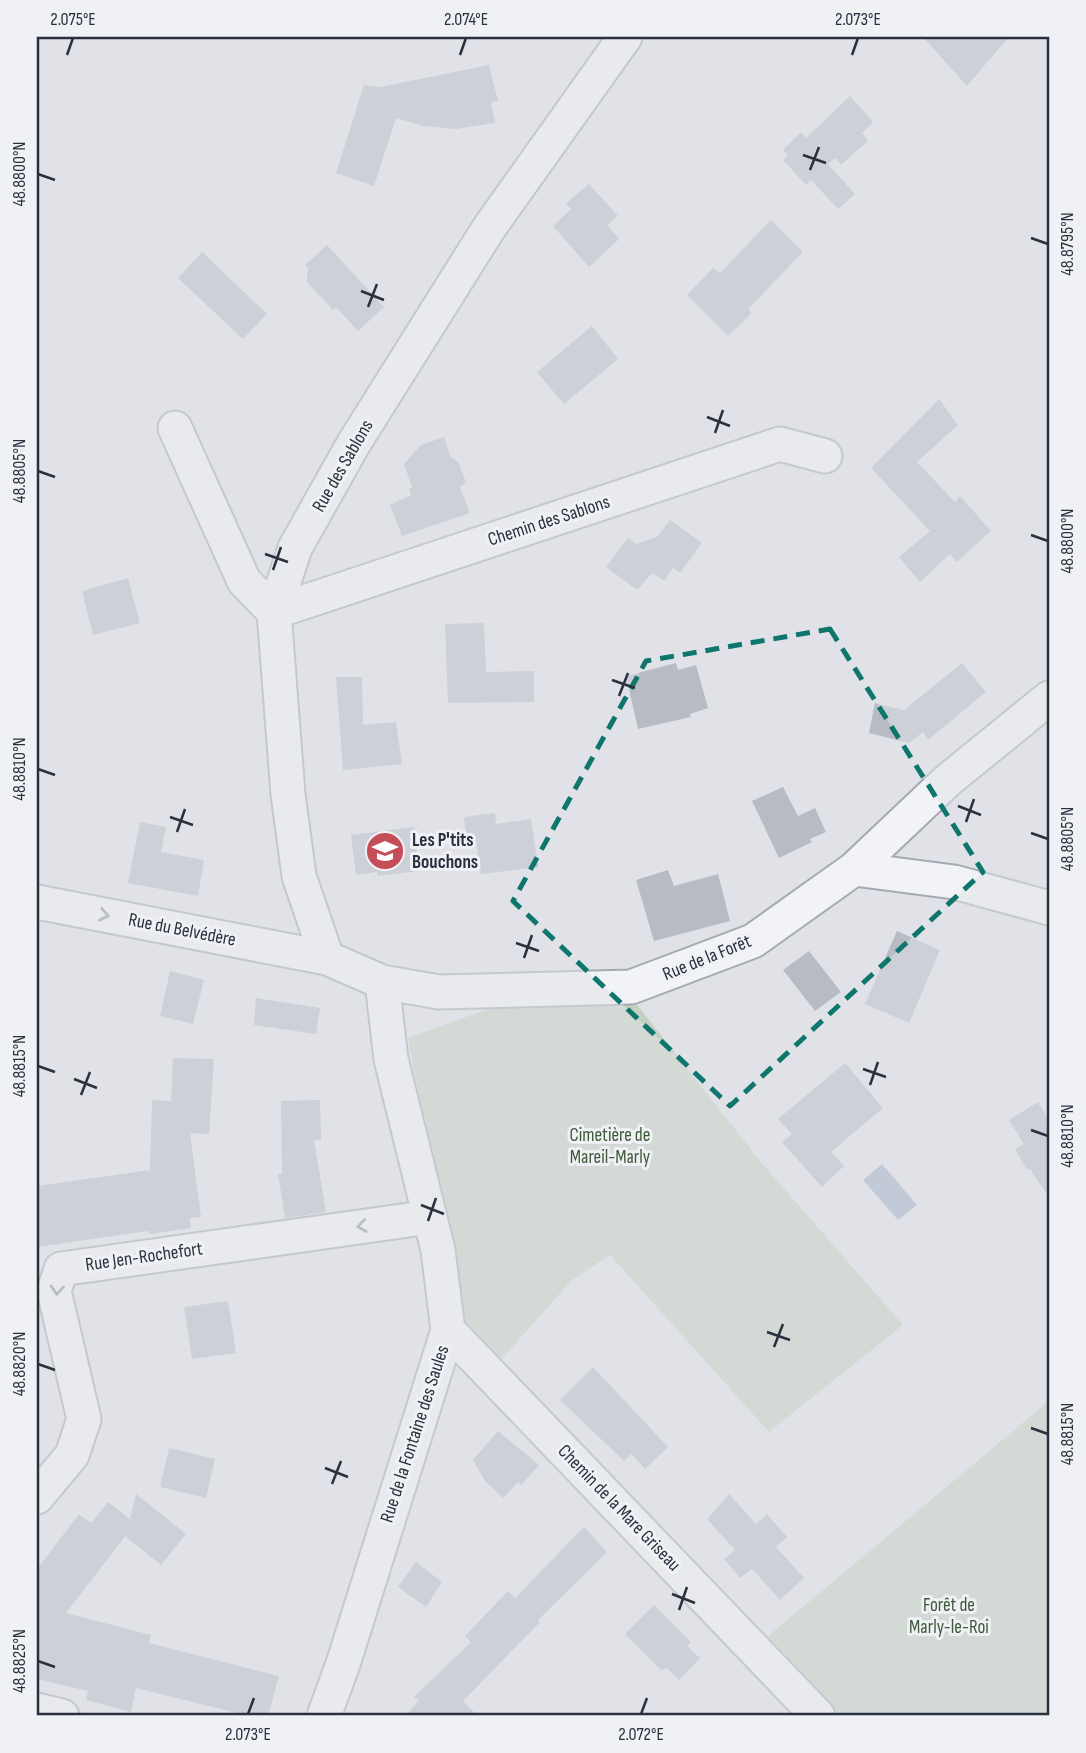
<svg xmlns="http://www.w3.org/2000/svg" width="1086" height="1753" viewBox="0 0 1086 1753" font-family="'Sofia Sans Condensed',sans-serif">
<rect width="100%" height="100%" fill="#e0e2e8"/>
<path fill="#c4d1c1" d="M 631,997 L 760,1161 L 903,1325 L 769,1432 L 610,1255 L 572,1280 L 497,1364 L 462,1325 L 408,1038 L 496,1006 Z
M 1049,1401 L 1049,1716 L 841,1716 L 768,1636 Z"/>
<path fill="#9daec5" d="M 882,1164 L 917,1205 L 898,1220 L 863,1180 Z"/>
<path fill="#b7bbc4" d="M 923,37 L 1009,37 L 967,86 Z
M 489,65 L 498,101 L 491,102 L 495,123 L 456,129 L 423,126 L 396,118 L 374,186 L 336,173 L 364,85 L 380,87 Z
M 850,96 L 873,122 L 862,133 L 868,141 L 841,165 L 835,158 L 828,164 L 855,194 L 838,209 L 811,180 L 806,185 L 783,160 L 788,156 L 783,150 L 801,132 L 806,138 Z
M 589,184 L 618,216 L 607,225 L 619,239 L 589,267 L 553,226 L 571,209 L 566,203 Z
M 771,220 L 803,252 L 749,308 L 751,314 L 728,336 L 687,295 L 713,268 L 720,273 Z
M 327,245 L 384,307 L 358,331 L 336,307 L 333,310 L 307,282 L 307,272 L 309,269 L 305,265 Z
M 202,252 L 267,314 L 243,339 L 178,278 Z
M 592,326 L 618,359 L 564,404 L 537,372 Z
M 939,399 L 958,425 L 917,462 L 955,502 L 960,496 L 991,531 L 957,562 L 950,554 L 920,582 L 899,557 L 930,531 L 871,468 Z
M 444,437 L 450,456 L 458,462 L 466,482 L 460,487 L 470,513 L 402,536 L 390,505 L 411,495 L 409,489 L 412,487 L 404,464 L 421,445 Z
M 670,520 L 702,543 L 680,573 L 673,568 L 664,581 L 652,573 L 637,590 L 606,567 L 628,538 L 636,544 L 657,537 Z
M 128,578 L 140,623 L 93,635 L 82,591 Z
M 484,623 L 486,672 L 534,671 L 534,702 L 448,703 L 445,624 Z
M 676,663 L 678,670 L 696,665 L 708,708 L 690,714 L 691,717 L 638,729 L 626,676 Z
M 962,663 L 986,692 L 928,740 L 923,732 L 909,743 L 869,733 L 875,703 L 904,710 Z
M 336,677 L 362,677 L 363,725 L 396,722 L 402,764 L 343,770 Z
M 783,787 L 798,816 L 815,808 L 826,832 L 810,839 L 812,842 L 779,858 L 752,801 Z
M 495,813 L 496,824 L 531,819 L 538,867 L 481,874 L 476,842 L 467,843 L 464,817 Z
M 140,822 L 166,827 L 161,852 L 204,860 L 198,896 L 128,883 Z
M 414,827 L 419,871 L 377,876 L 377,872 L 356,875 L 351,835 Z
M 668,870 L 674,886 L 718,874 L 730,921 L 654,941 L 636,880 Z
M 897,931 L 940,950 L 909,1023 L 865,1004 Z
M 809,951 L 841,992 L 815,1011 L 783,970 Z
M 170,971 L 204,980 L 193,1024 L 160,1016 Z
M 256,998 L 320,1008 L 316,1034 L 254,1025 Z
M 173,1058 L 214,1059 L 209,1134 L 190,1133 L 201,1217 L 190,1218 L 191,1228 L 149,1234 L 148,1231 L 37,1247 L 37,1186 L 150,1170 L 152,1100 L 171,1101 Z
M 845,1063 L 883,1108 L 831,1152 L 844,1166 L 822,1187 L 782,1142 L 792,1134 L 778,1119 Z
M 320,1100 L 321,1140 L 314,1140 L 326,1212 L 285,1218 L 278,1174 L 282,1174 L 281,1101 Z
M 1038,1102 L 1049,1120 L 1049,1197 L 1030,1169 L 1027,1170 L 1015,1149 L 1024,1144 L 1009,1120 Z
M 228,1301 L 236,1353 L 192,1359 L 184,1307 Z
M 593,1367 L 668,1447 L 645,1469 L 631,1454 L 624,1461 L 560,1400 Z
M 498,1431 L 539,1465 L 521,1485 L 518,1482 L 503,1498 L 485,1481 L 473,1460 Z
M 169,1448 L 215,1459 L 206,1498 L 160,1487 Z
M 136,1494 L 186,1534 L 161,1565 L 126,1537 L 127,1534 L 66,1613 L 151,1635 L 149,1643 L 279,1676 L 268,1716 L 249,1716 L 136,1688 L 131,1712 L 86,1700 L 88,1691 L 37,1679 L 37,1569 L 79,1514 L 91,1523 L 108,1502 L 130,1519 Z
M 729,1494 L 756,1524 L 767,1514 L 787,1537 L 776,1547 L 804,1578 L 780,1600 L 752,1569 L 740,1578 L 724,1559 L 735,1550 L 707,1519 Z
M 584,1527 L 607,1552 L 538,1620 L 540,1622 L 463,1701 L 478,1716 L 406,1716 L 419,1700 L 414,1697 L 471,1642 L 465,1636 L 508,1591 L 515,1598 Z
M 416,1562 L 442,1582 L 426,1607 L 398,1587 Z
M 654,1605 L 691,1642 L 687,1646 L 700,1658 L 679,1680 L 666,1667 L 662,1671 L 625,1634 Z"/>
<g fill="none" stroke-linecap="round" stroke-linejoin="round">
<g stroke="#a6a9b2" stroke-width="37">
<path id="minor" d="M 175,428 L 244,581 L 274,612 L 780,444 L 825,456
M 854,869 L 954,882 L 1049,908
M 37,902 L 327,958 L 382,982 L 439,992 L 631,987 L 753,941 L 854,869 L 947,781 L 1049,698
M 327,958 L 299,876 L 288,794 L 274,612 L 295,548 L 354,443 L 489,228 L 625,37
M 448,1330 L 818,1716
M 37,1497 L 72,1455 L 84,1419 L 54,1291 L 61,1269 L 430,1217
M 37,1710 L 62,1716
M 324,1716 L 344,1661 L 448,1330 L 438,1250 L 391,1059 L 382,982"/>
</g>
<use href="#minor" stroke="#f2f3f6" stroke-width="33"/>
</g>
<defs><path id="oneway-chevron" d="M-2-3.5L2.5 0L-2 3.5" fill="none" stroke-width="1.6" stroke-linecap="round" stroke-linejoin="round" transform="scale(1.75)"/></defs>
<g stroke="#8e929a">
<use href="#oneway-chevron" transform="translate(104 915) rotate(11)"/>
<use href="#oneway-chevron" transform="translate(362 1226) rotate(172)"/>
<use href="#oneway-chevron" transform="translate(57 1290) rotate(95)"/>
</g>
<path d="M0 0H1086V1753H0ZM 830,629 L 983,872 L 730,1106 L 513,901 L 646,661 Z" fill="#e0e2e8" fill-opacity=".55" fill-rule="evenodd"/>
<path fill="none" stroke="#0f766e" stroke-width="5" stroke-dasharray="14 9" stroke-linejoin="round" d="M 830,629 L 983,872 L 730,1106 L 513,901 L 646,661 Z"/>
<path fill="none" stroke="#2a303e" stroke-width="2.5" d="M 67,55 L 73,38M 460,55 L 466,38M 852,55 L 858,38M 803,155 L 826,163M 810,170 L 819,147M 38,174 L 55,180M 1031,238 L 1048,244M 361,291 L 384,300M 368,307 L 377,284M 707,417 L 730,426M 715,433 L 723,410M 38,471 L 55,477M 1031,535 L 1048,541M 265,554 L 288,562M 273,570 L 281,547M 612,680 L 635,688M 619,696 L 628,673M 38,769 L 55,775M 958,806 L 981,815M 170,817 L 193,825M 966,822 L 974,799M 177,832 L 185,809M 1031,833 L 1048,839M 516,943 L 539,951M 524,958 L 532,935M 38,1066 L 55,1072M 863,1069 L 886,1077M 74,1079 L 97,1088M 870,1085 L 878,1062M 81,1095 L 90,1072M 1031,1130 L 1048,1136M 421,1205 L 444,1214M 428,1221 L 436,1198M 767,1332 L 790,1340M 774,1347 L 783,1324M 38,1364 L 55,1370M 1031,1428 L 1048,1434M 325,1468 L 348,1477M 332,1484 L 341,1461M 672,1594 L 695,1603M 679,1610 L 687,1587M 38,1661 L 55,1667M 248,1714 L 254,1698M 641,1714 L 647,1698"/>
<defs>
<g id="school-disc" transform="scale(2.0125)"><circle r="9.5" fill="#c44d58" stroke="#eff1f5"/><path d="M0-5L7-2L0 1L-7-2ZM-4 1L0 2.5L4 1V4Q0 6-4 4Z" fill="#fff"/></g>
</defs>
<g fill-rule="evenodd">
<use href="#school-disc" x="385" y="851"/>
</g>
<g text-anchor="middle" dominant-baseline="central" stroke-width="6" stroke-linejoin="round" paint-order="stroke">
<g font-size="19" fill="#2a303e" stroke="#eff1f5">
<text transform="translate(343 466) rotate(-60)">Rue des Sablons</text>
<text transform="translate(549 521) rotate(-18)">Chemin des Sablons</text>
<text transform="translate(182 930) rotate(11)">Rue du Belvédère</text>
<text transform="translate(707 958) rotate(-22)">Rue de la Forêt</text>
<text transform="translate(144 1257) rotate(-8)">Rue Jen-Rochefort</text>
<text transform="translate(415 1434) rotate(-72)">Rue de la Fontaine des Saules</text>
<text transform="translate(619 1508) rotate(46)">Chemin de la Mare Griseau</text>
</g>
<g font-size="19" font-weight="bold" fill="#2a303e" stroke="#eff1f5" text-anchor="start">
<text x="412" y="840">Les P'tits<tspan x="412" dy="22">Bouchons</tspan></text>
</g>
<g font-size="19" fill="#3c5938" stroke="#eff1f5">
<text x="610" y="1135">Cimetière de<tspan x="610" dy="22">Mareil-Marly</tspan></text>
<text x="949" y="1605">Forêt de<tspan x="949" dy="22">Marly-le-Roi</tspan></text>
</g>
</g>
<rect width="1086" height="1753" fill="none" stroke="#eff1f5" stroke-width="77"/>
<rect x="38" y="38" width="1010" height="1676" fill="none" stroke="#2a303e" stroke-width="2.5"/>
<g font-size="18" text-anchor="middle" fill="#2a303e">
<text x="73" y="25">2.075°E</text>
<text x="466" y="25">2.074°E</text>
<text x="858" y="25">2.073°E</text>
<text transform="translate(19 174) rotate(-90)" y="6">48.8800°N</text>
<text transform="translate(1067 244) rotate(-90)" y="6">48.8795°N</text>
<text transform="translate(19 471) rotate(-90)" y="6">48.8805°N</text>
<text transform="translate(1067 541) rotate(-90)" y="6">48.8800°N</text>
<text transform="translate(19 769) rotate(-90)" y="6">48.8810°N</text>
<text transform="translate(1067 839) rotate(-90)" y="6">48.8805°N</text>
<text transform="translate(19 1066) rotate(-90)" y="6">48.8815°N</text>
<text transform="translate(1067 1136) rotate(-90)" y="6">48.8810°N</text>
<text transform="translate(19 1364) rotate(-90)" y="6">48.8820°N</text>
<text transform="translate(1067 1434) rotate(-90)" y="6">48.8815°N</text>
<text transform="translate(19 1661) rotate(-90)" y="6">48.8825°N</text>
<text x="248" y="1740">2.073°E</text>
<text x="641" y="1740">2.072°E</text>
</g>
</svg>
